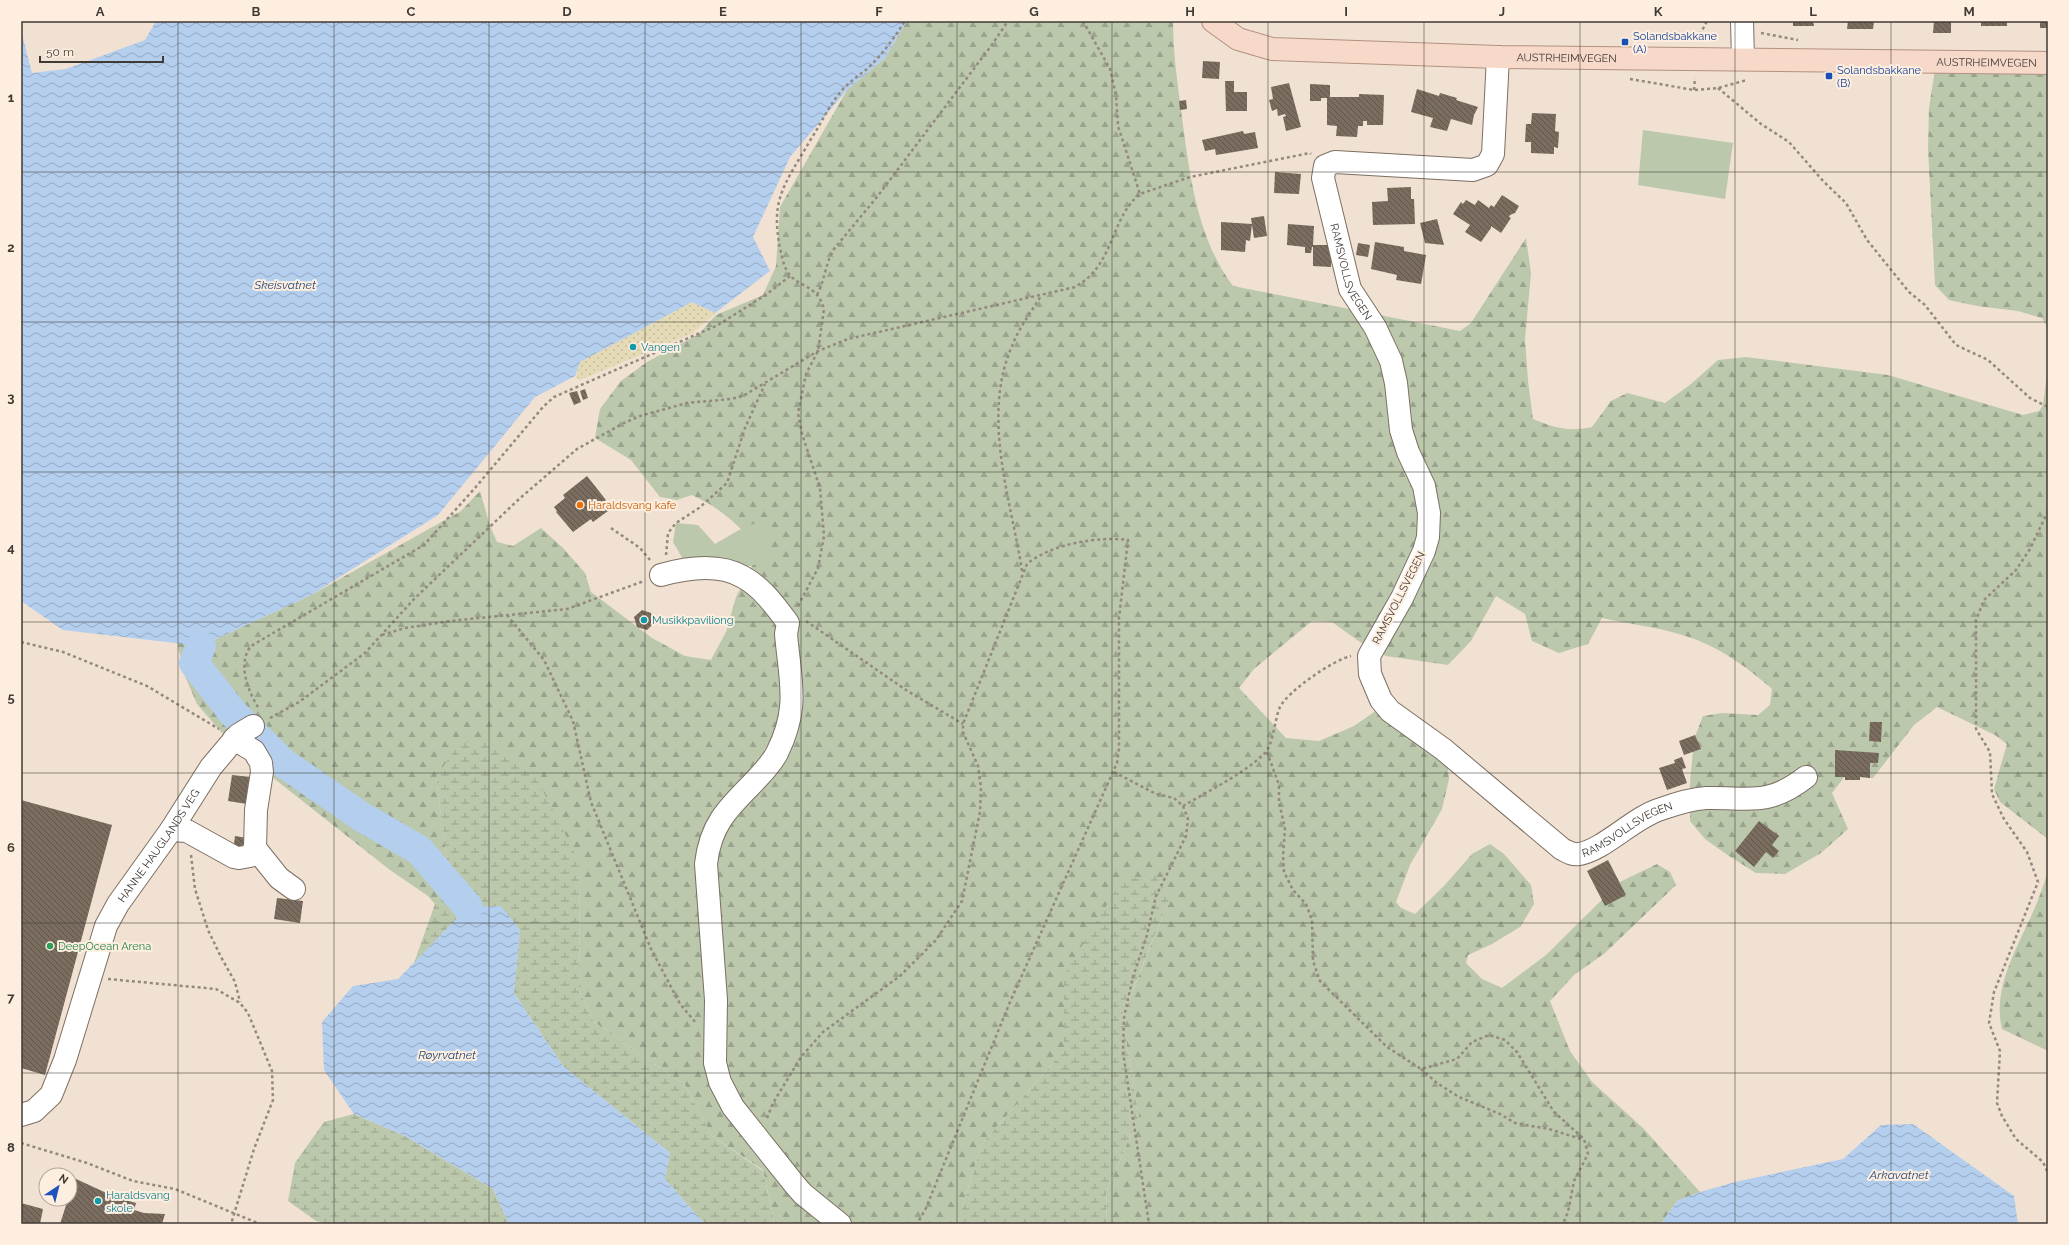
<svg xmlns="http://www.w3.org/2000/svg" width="2069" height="1245" viewBox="0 0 2069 1245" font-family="Raleway,sans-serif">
<defs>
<pattern id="forest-firs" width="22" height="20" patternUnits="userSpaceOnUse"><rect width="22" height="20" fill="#bbc8ac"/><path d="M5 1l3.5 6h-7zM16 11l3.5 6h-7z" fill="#99a38d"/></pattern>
<pattern id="wetland-marsh" width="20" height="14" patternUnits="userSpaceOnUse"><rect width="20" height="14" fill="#bbc8ac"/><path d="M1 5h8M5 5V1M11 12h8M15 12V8" fill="none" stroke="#99a38d"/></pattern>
<pattern id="sand-dots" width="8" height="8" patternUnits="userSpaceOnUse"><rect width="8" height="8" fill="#e4dab5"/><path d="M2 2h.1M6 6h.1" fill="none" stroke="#c5bc9c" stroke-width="1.8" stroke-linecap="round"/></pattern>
<pattern id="water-waves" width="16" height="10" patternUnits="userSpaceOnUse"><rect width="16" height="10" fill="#b4ceee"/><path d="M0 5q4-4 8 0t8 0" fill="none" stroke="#94a8c2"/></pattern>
<pattern id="building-back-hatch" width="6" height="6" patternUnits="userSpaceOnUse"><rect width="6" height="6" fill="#7a6d60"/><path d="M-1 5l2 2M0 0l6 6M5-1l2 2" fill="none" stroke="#60564c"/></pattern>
</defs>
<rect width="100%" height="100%" fill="#f0e1d2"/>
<path fill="url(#forest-firs)" d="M 907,21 L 1173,21 C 1173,54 1178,86 1182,118 C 1190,176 1197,238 1233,286 L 1460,331 L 1471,323 L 1526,238 L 1531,273 L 1525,339 L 1528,381 L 1533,419 C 1555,428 1569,432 1592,427 L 1611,401 L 1627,393 L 1665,403 L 1691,384 L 1718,360 L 1746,357 L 1888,375 L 2023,415 L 2039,411 L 2043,405 L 2048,367 L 2048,839 L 2000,802 L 1994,789 L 2007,744 L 1995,735 L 1937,707 L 1914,725 L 1873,778 L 1846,775 L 1832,793 L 1848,829 L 1821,853 L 1785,874 L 1756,873 L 1729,856 L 1705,839 L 1690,821 L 1690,783 L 1694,739 L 1703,716 L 1722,713 L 1758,715 L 1770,705 L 1772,689 C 1749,669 1725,651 1697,640 C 1667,628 1633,625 1602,618 L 1588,644 L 1559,653 L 1532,641 L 1525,614 L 1496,596 L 1471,641 L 1448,665 L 1386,656 L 1360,642 L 1332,622 L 1312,621 L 1254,669 L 1239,688 L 1286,738 L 1319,741 L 1354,726 L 1390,701 L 1446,751 L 1449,779 L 1442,809 L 1410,865 L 1396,902 L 1401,908 L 1415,914 L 1444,886 L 1472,854 L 1490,844 L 1504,854 L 1531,885 L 1534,904 L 1520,927 L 1492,944 L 1468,955 L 1466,963 L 1482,979 L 1502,988 L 1546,955 L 1620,882 L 1657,864 L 1670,872 L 1676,885 L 1605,953 L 1574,975 L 1550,1001 L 1570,1051 L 1592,1082 L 1644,1129 L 1700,1192 L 1677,1201 L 1661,1224 L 1107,1224 L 1106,1192 L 1139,1116 L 1122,1017 L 1170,898 L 1064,975 L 1064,1050 L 982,1144 L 957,1224 L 775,1224 L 763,1170 L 712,1136 L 685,1085 L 594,1022 L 579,990 L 580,863 L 436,777 L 449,877 L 435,904 L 428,896 L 390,870 L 234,747 L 197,704 L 185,676 L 177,642 L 201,646 L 311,595 L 461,511 L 480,491 L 490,526 L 497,542 L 513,546 L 541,528 L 563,548 L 585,573 L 591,592 L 652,638 L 685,656 L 711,660 L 726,632 L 736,597 L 753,564 L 758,547 C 736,523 722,509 692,495 L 677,500 L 660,497 L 631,460 L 595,438 L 600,409 L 621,381 L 647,362 L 699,334 L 716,315 L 763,295 L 776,266 L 780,207 L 847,90 L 885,58 Z
M 1936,63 L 2048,63 L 2048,328 L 2042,318 L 2018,311 L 1977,306 L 1949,300 L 1935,285 L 1928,148 L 1929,108 Z
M 2048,871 L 2048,1051 L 2002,1029 C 1991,984 2023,939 2038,900 C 2042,890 2045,880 2048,871 Z"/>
<path fill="url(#wetland-marsh)" d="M 490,741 L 538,781 L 580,863 L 579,990 L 594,1022 L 685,1085 L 712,1136 L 763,1171 L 775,1224 L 705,1224 L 665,1179 L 670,1153 L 563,1066 L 514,993 L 520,930 L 468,907 L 414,963 L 435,904 L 449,877 L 436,777 L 460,742 Z
M 1155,875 L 1170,898 L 1122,1016 L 1139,1116 L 1106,1192 L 1107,1224 L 957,1224 L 982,1144 L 1064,1050 L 1064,975 L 1122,880 Z
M 354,1114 L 405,1136 L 493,1189 L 509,1224 L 330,1224 L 316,1221 L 288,1201 L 295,1163 L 324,1122 Z"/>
<path fill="url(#sand-dots)" d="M 692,302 L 715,313 L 693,333 L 580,380 L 576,377 L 580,362 Z"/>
<path fill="#bbc8ac" d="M 1643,130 L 1733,143 L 1725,199 L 1638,185 Z
M 676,523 L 698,525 L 715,544 L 739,530 L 753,524 L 768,528 L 770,557 L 751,566 L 733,567 L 684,561 L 673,542 Z"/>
<path fill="url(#water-waves)" d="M 156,21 L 907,21 L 885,58 L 847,90 L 790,157 L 753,237 L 770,271 L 715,313 L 692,302 L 580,362 L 575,376 L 535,397 L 438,515 L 311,595 L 201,646 L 63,630 L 21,601 L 21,30 L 32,73 L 66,69 L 145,40 Z
M 501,906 L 520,930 L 514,993 L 563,1066 L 670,1153 L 665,1179 L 705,1224 L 509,1224 L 493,1189 L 405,1136 L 354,1114 L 324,1070 L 322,1022 L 353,986 L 398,979 L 468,907 Z
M 1913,1124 L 2014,1196 L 2018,1224 L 1661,1224 L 1677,1201 L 1700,1192 L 1735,1182 L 1843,1159 L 1881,1125 Z"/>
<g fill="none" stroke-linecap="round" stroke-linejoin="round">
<path stroke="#b4ceee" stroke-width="30" d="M 201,646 L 194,663 L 233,713 L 282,762 L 362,817 L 419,850 L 468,907"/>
</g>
<path fill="url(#building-back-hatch)" d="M 1793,21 L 1813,21 L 1814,26 L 1793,26 Z
M 1848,21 L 1874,21 L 1873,29 L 1847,29 Z
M 1934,21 L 1951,21 L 1951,33 L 1933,33 Z
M 1981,21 L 2007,21 L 2007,26 L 1981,26 Z
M 2040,21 L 2048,21 L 2048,28 L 2040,28 Z
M 1203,61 L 1220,62 L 1219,79 L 1202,78 Z
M 1225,81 L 1234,81 L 1234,92 L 1247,92 L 1247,111 L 1226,111 Z
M 1289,83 L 1301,127 L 1286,131 L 1283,117 L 1286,116 L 1285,114 L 1278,116 L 1277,109 L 1272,111 L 1269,100 L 1273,99 L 1271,87 Z
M 1310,84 L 1330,85 L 1330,97 L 1359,97 L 1359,94 L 1384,95 L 1383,125 L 1367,125 L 1367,121 L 1363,121 L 1363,126 L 1358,126 L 1357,137 L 1336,136 L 1337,126 L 1327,125 L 1327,98 L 1321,98 L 1321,101 L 1310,101 Z
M 1417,89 L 1439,96 L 1440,93 L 1457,98 L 1456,100 L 1478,107 L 1474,115 L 1472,125 L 1451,119 L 1447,131 L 1430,127 L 1433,118 L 1411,112 Z
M 1186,100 L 1187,109 L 1180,110 L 1179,101 Z
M 1532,113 L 1556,114 L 1555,131 L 1559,132 L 1558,148 L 1554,147 L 1554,154 L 1531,153 L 1531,142 L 1525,142 L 1526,124 L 1531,124 Z
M 1243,131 L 1244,134 L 1255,132 L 1258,148 L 1216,155 L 1215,149 L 1205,151 L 1202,140 Z
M 1275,172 L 1301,174 L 1299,194 L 1274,193 Z
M 1411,187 L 1411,199 L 1414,199 L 1415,224 L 1373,225 L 1372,202 L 1388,201 L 1387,188 Z
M 1502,195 L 1519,206 L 1515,213 L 1510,215 L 1509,217 L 1511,218 L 1501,233 L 1491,226 L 1491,228 L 1481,242 L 1465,232 L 1470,225 L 1453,214 L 1461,202 L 1463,204 L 1466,200 L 1475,205 L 1478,200 L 1489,208 L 1491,205 L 1494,207 Z
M 1264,216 L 1267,236 L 1254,238 L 1251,218 Z
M 1437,219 L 1444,245 L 1425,243 L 1420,223 Z
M 1221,222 L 1252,224 L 1250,241 L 1246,240 L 1245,252 L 1221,250 Z
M 1288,224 L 1314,226 L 1313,245 L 1332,245 L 1331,267 L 1313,266 L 1313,247 L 1312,247 L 1311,253 L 1305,253 L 1305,247 L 1287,245 Z
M 1375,242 L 1404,247 L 1404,251 L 1426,255 L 1421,284 L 1396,280 L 1397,275 L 1371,269 Z
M 1358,243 L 1370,245 L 1368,257 L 1356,255 Z
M 585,389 L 588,398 L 583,400 L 580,391 Z
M 577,391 L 581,402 L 574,405 L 569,393 Z
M 587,476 L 606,500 L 602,503 L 608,511 L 593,522 L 591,519 L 573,532 L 556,512 L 557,511 L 554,507 L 565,498 L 563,495 Z
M 642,610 L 651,613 L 654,623 L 647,630 L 637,627 L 634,617 Z
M 1870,722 L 1882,722 L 1881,742 L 1869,741 Z
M 1695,735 L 1701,749 L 1684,755 L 1679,741 Z
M 1835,750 L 1879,753 L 1878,763 L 1870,763 L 1870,778 L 1860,777 L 1860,780 L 1845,780 L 1845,777 L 1835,777 Z
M 1682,757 L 1686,768 L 1682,769 L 1687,783 L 1667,790 L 1659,768 L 1675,763 L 1674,760 Z
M 232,775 L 251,777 L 247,804 L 228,801 Z
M 21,800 L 112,825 L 45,1075 L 21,1068 Z
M 1759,821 L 1779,836 L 1772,845 L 1779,851 L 1773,858 L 1766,852 L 1754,867 L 1735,851 Z
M 235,836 L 247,838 L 245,854 L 234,844 Z
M 1608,860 L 1626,895 L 1605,906 L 1587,871 Z
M 277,898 L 303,901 L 300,923 L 274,919 Z
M 74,1178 L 115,1197 L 136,1203 L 134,1210 L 144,1213 L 165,1214 L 162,1224 L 60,1224 L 68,1199 L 70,1199 L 70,1192 Z
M 21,1203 L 43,1209 L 40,1224 L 21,1224 Z"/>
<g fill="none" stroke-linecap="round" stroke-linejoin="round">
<g stroke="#7c6f62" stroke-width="24">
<g id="minor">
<path d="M 1742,21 L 1743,59"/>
<path id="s1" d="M 1498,57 L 1493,154 L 1487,165 L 1473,170 L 1335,162 L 1325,166 L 1323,178 L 1350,289 L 1375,327 L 1391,361 L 1396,383 L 1401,430 L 1408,452 L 1424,486 L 1429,513 L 1428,537 L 1424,551 L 1402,598 L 1369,656 L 1370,674 L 1381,700 L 1390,711 L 1443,749 L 1562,849 C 1568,852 1572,855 1579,854 C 1604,850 1634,817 1661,809 C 1675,804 1691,799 1706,798 C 1750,797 1767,807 1806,777"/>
<path d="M 661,575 C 686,568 719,563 743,577 C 762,587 776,607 788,623 L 786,634 C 790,681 800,707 777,753 C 771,765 761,774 752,784 C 727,809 710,826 706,864 L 716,1000 L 715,1063 L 720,1082 L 733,1107 L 795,1185 L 803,1194 L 840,1224"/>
<path d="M 234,739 L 254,751 L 261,763 L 262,772 L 256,810 L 255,848 L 279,878 L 294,889"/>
<path d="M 171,830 L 187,831 L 234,857 L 239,858 L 250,856 L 255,848"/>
<path id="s2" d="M 21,1115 L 34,1111 L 51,1095 L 65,1060 L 106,926 L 118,904 L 171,830 L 211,767 L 238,735 L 253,726"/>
</g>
</g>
<g stroke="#b3917f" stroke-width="24">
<g id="major">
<path id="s3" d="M 1213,21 L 1238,39 L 1272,49 L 1498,57 L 2048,63"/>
</g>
</g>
<path stroke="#93897e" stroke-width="2.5" stroke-dasharray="3 3" stroke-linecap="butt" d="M 1083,21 L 1110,69 L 1116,95 L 1118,126 L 1140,194
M 1761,33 L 1798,40
M 1639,38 L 1672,39
M 1697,40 L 1707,21
M 1630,79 L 1694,90 L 1718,88 L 1747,80
M 1718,88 L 1761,124 L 1789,142 L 1824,182 L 1846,203 L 1867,240 L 1909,292 L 1925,305 L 1956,345 L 1988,360 L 2030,398 L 2048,407
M 1694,90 L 1695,78
M 817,295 C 825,280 825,264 834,249 L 877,197 L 991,46 L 1008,21
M 2048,511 L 2030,549 L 2016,570 L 1984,600 L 1976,620 L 1976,729 L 1990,752 L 1992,794 L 2004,819 L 2027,852 L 2038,882 L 1994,992 L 1989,1023 L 2000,1051 L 1997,1103 L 2002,1116 L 2016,1139 L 2043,1162 L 2048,1173
M 611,528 L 640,548 L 650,560
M 666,555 L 668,533 L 676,523 L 699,508 L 727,483 L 745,428 L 765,384
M 1022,571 C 1011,499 981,417 1012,346 C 1019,328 1031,312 1041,296
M 798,606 L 818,568 L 824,536 L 820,488 L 802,434 L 798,413 L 806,374 L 818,351 L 824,309 C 816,279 791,291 783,261 C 768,201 782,189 811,139 C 822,122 830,103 844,88 C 851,81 859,75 867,69 C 882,55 894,38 905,21
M 507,615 L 544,660 L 573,721 L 591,802 L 651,949 L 680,1004 L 696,1023
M 806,621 L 906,690 L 963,724
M 382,635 L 405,628 L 450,621 L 567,609 L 644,581
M 21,642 L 63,652 L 147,686 L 219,729
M 258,707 C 248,691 237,663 251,646 L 424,545 L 475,488 L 543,407 L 554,397 L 718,325 L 767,294 L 790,276
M 270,718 L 299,702 L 365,653 L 415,598 L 518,500 L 577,449 L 624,423 L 640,416 L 687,403 L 731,399 L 743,396 L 818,351 L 848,339 L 1075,287 C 1115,265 1110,218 1140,194 L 1190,177 L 1310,153 L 1311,154
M 1267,752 L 1279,785 L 1279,802 L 1285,829 L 1283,856 L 1284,872 L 1293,890 L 1306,904 L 1312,920 L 1313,961 L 1320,981 L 1387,1047 L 1421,1069 L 1457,1059 L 1472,1042 L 1489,1035 L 1505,1040 L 1517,1052 L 1554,1112 L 1584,1139 L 1588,1154 L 1574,1181 L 1568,1212 L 1563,1224
M 1114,772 L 1156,794 L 1174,798 L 1183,806 L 1188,819 L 1186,836 L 1156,896 L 1147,935 L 1133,977 L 1124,1017 L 1123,1052 L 1149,1224
M 1183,806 C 1210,790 1242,775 1265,753 C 1273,745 1275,718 1280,707 C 1288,691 1333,660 1351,656
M 191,855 L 195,889 L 208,930 L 221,957 L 235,982 L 240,1002
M 108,979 L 216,989 L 240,1003 L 248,1013 L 272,1071 L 273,1100 L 254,1149 L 231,1224
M 1421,1069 L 1437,1083 L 1459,1097 L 1500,1114 L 1515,1123 L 1549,1129 L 1581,1139
M 767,1118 L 773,1103 L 801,1057 L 823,1032 L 900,976 L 936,940 L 962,901 L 980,812 L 981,788 L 978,766 L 963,732 L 963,724 L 1027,564 C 1051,544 1098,536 1128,540 L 1119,618 L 1119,748 L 1117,763 L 1010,1002 L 926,1208 L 917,1224
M 21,1143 L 87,1163 L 133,1181 L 175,1189 L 260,1224"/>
<use href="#minor" stroke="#fff" stroke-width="22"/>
<use href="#major" stroke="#f7d9ca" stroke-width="22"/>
</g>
<path fill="none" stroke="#403a34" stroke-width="1" stroke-opacity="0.55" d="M 178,21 L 178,1224M 334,21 L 334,1224M 489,21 L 489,1224M 645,21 L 645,1224M 801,21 L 801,1224M 957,21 L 957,1224M 1112,21 L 1112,1224M 1268,21 L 1268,1224M 1424,21 L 1424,1224M 1580,21 L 1580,1224M 1735,21 L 1735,1224M 1891,21 L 1891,1224M 21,172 L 2048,172M 21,322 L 2048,322M 21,472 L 2048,472M 21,622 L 2048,622M 21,773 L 2048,773M 21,923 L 2048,923M 21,1073 L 2048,1073"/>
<g fill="#1a4fb4" stroke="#fdeee0" stroke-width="1.5">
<rect x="1621" y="38" width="8" height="8" rx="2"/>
<rect x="1825" y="72" width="8" height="8" rx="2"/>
</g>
<g fill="#0f9aa8" stroke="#fdeee0" stroke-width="1.5">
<circle cx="633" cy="347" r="4"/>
<circle cx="644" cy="620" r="4"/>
<circle cx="98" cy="1201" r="4"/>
</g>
<circle fill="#e8710a" stroke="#fdeee0" stroke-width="1.5" cx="580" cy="505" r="4"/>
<circle fill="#2e9e5b" stroke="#fdeee0" stroke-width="1.5" cx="50" cy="946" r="4"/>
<g text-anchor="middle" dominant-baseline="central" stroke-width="4" stroke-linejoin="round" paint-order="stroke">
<g font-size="11" fill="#164399" stroke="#fdeee0" text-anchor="start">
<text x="1633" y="36">Solandsbakkane<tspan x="1633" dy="13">(A)</tspan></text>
<text x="1837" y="70">Solandsbakkane<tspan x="1837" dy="13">(B)</tspan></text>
</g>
<g font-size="11" fill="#403a34" stroke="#fdeee0">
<text stroke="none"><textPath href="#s3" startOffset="361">AUSTRHEIMVEGEN</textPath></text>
<text stroke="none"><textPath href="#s3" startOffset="781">AUSTRHEIMVEGEN</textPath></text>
<text stroke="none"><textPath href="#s1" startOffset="384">RAMSVOLLSVEGEN</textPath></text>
<text transform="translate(1399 598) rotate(-63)">RAMSVOLLSVEGEN</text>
<text stroke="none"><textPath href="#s1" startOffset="1152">RAMSVOLLSVEGEN</textPath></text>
<text stroke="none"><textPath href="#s2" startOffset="311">HANNE HAUGLANDS VEG</textPath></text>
</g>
<g font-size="11" fill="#0d838f" stroke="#fdeee0" text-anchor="start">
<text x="641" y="347">Vangen</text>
<text x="652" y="620">Musikkpaviliong</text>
<text x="106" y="1195">Haraldsvang<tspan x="106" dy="13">skole</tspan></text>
</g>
<g font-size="11" fill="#c56008" stroke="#fdeee0" text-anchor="start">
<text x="588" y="505">Haraldsvang kafe</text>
</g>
<g font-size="11" fill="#27864d" stroke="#fdeee0" text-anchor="start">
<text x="58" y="946">DeepOcean Arena</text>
</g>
<g font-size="12" font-style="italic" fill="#274a75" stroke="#fdeee0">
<text x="285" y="285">Skeisvatnet</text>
<text x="447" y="1055">Røyrvatnet</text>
<text x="1899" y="1175">Arkavatnet</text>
</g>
</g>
<rect width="2069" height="1245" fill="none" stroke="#fdeee0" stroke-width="44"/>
<g transform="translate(58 1187) rotate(35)"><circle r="19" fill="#fdeee0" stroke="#b1a69b"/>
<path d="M0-3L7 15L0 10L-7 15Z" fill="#1e52bf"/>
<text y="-6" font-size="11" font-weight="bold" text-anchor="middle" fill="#403a34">N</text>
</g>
<path d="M40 56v6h123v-6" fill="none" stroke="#403a34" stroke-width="2"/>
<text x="46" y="56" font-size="12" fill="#403a34" stroke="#fdeee0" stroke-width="3" paint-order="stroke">50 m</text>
<rect x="22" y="22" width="2025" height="1201" fill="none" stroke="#403a34" stroke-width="1.5"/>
<g font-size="13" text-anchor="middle" font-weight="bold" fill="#403a34">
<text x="100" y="16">A</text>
<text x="256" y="16">B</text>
<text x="411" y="16">C</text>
<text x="567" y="16">D</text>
<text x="723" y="16">E</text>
<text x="879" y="16">F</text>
<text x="1034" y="16">G</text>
<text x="1190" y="16">H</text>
<text x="1346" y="16">I</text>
<text x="1502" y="16">J</text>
<text x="1658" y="16">K</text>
<text x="1813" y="16">L</text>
<text x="1969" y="16">M</text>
<text x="11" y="102">1</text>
<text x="11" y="252">2</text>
<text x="11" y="402">3</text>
<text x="11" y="552">4</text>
<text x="11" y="702">5</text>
<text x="11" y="852">6</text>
<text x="11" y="1002">7</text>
<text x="11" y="1152">8</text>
</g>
</svg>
